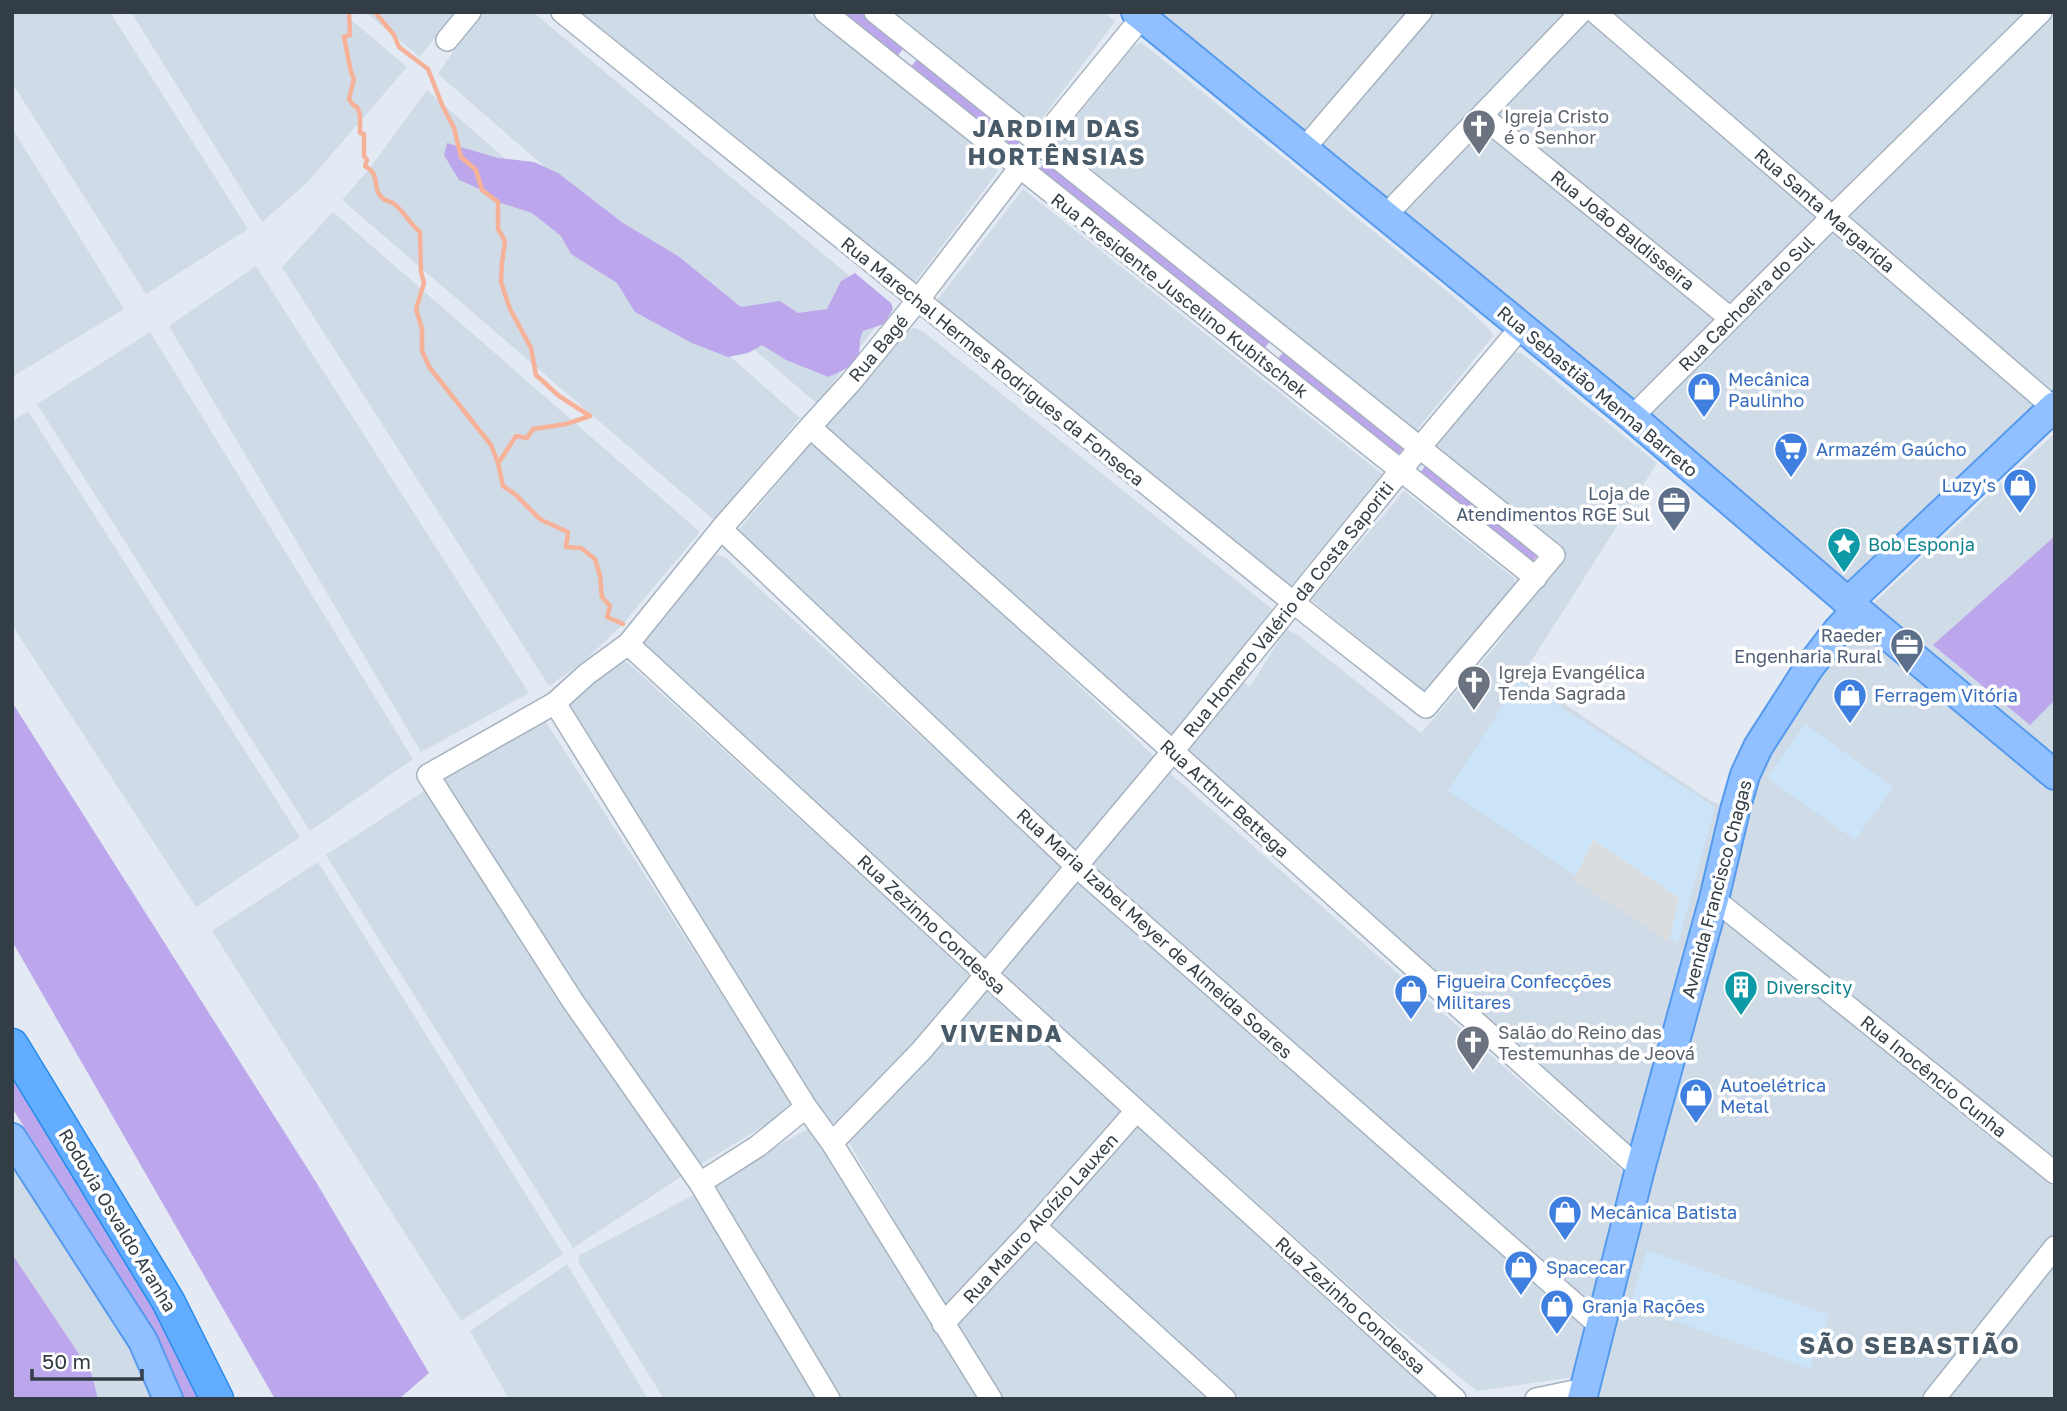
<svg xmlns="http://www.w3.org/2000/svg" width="2067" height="1411" viewBox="0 0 2067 1411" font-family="'Golos Text',sans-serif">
<rect width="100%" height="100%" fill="#e3eaf3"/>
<path fill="#d0dbe8" d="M 12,12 L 110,12 L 248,229 L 146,294 L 12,83 Z
M 131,12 L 342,12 L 407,67 L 306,184 L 262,222 Z
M 365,12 L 455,12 L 420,57 Z
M 483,12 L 533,12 L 889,309 L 817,404 L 438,74 L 456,47 Z
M 569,12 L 806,12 L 997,163 L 998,171 L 916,281 L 910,283 Z
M 883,12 L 1104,12 L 1115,21 L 1032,132 Z
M 1133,12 L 2055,12 L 2055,406 L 1848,605 Z
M 1141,42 L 1465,306 L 1491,331 L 1493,336 L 1489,341 L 1412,436 L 1051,148 L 1133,47 Z
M 427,90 L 800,418 L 714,520 L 342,200 L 370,168 Z
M 12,128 L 124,309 L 12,377 Z
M 1023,189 L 1382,474 L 1290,587 L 936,302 Z
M 333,212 L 700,532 L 623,624 L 582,663 L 549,686 L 282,267 Z
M 256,266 L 529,693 L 421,752 L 169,326 Z
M 916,328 L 925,333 L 1272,609 L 1272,616 L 1171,742 L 827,429 L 827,422 L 906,329 Z
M 150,332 L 413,759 L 310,831 L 37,404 Z
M 1513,352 L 1520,353 L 1530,360 L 1657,463 L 1522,676 L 1711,801 L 1735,810 L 1640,1169 L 1169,760 L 1235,676 L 1250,687 L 1286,629 L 1298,635 L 1421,733 L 1495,647 L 1562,555 L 1433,451 Z
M 28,411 L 300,837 L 196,907 L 12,625 L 12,421 Z
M 2055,433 L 2055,775 L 1862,614 Z
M 813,441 L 932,547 L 1157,759 L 1073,851 L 732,538 Z
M 1404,491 L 1514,578 L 1515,582 L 1512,591 L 1429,695 L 1311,600 Z
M 718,555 L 725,557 L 917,733 L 1063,863 L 981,963 L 641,647 L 644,638 L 712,557 Z
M 1859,627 L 2055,788 L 2055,1168 L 1722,900 L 1752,776 L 1834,647 Z
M 622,661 L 628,663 L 797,817 L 972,971 L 973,980 L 841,1123 L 833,1123 L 822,1115 L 564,722 L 565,697 Z
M 542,716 L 792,1103 L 767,1124 L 693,1169 L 441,777 Z
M 1170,773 L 1627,1175 L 1593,1309 L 1090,865 Z
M 432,786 L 682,1176 L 573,1248 L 326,855 Z
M 318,862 L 563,1254 L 461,1321 L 212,931 Z
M 1078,879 L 1589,1326 L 1574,1377 L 1477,1391 L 1383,1316 L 1001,973 Z
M 1723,922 L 1733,927 L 2055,1188 L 2055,1237 L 1920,1399 L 1594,1399 L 1717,924 Z
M 985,988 L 1123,1114 L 947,1311 L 845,1136 Z
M 1139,1125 L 1442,1399 L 1242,1399 L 1047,1222 L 1130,1129 Z
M 809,1128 L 939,1331 L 982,1399 L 841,1399 L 709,1190 L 776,1147 Z
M 12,1160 L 135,1347 L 157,1399 L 12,1399 Z
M 701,1191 L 826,1399 L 664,1399 L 578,1261 L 580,1255 Z
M 1034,1239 L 1214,1399 L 1001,1399 L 957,1329 L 956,1321 Z
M 567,1264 L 648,1399 L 509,1399 L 470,1331 Z
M 2055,1264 L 2055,1399 L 1946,1399 Z"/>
<path fill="#cbe4f8" d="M 1519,680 L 1715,807 L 1678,943 L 1448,791 Z
M 1805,724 L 1893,787 L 1855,840 L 1767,778 Z
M 1647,1250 L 1829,1315 L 1810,1369 L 1630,1305 Z"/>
<path fill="#bca7ec" d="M 839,12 L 864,12 L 905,46 L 896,58 Z
M 919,57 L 1022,139 L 1012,151 L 909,69 Z
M 447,143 L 498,158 L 534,162 L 558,173 L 623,223 L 678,256 L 741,307 L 780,301 L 798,313 L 827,309 L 841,281 L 855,273 L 891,303 L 893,309 L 884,324 L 863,331 C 858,343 861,343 859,353 C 858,366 838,372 829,377 L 786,360 L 762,345 L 748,353 L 728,357 L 692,343 L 635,312 L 617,283 L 571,254 L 561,236 L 532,213 L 498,202 L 482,190 L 459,180 L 444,155 Z
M 1047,159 L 1272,339 L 1262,351 L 1038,171 Z
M 1286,349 L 1406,445 L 1396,457 L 1276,361 Z
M 1428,463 L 1540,552 L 1530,564 L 1418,475 Z
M 2055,536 L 2055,700 L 2030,725 L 1933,645 Z
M 12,702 L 316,1182 L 429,1373 L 399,1399 L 275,1399 L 12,941 Z
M 12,1075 L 138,1277 L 199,1399 L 183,1399 L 167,1360 L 93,1235 L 12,1108 Z
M 12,1254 L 91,1372 L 98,1399 L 12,1399 Z"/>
<path fill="#d9dde0" d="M 1593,840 L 1679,898 L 1669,942 L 1574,880 Z"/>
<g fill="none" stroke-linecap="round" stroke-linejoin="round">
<path stroke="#f6b199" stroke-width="4.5" d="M 349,12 L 350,35 L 344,37 L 351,72 L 354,79 L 349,99 L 354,106 L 357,107 L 360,115 L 360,133 L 364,134 L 364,156 L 367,160 L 365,166 C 380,175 373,184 379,194 C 383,201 387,200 393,203 C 402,209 410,224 420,232 L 421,272 L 424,283 L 416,309 L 422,329 L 422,351 L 430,368 L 491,445 L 498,463 L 503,486 L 516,495 L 541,520 L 568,532 L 566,547 L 581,548 L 595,559 L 600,576 L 602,597 L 610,606 L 607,617 L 623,624
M 375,12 L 394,35 L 399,47 L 428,69 L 443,107 L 454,128 L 461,157 L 476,170 L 482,190 L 498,202 L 498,229 L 505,241 L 502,263 L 501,282 L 510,309 L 531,348 L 536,375 L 559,396 L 590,416 L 566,424 L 533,429 L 527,438 L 516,436 L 499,462"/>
<g stroke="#a5b2bf" stroke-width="24">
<path id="minor" d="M 562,12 L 1294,603 L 1426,707 L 1554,555 L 875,12
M 825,12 L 1536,578
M 1595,12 L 2055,409
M 447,40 L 470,12
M 1482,116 L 1730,318
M 1303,150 L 1421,12
M 1385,216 L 1581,12
M 1632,417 L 1832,217 L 2041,12
M 810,427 L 1640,1169
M 721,529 L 1076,866 L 1599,1325
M 628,644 L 986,974 L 1455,1399
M 555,703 L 587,674 L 628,644 L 721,529 L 810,427 L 850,383 L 918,300 L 1038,144 L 1146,12
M 1714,899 L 2055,1173
M 832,1143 L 921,1051 L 962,1003 L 1173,751 L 1401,470 L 1521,327
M 700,1183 L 572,1000 L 428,775 L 555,703 L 806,1107
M 1035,1226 L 1225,1399
M 943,1324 L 1035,1226 L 1136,1111
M 829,1399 L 700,1183 L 758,1146 L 806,1107 L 832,1143 L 991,1399
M 1536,1399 L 1584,1389
M 1934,1399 L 2055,1247"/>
</g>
<g stroke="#569aee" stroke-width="32">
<path id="major" d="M 1136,12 L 1632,417 L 1862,614 L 2055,775
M 1848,602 L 2055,406
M 12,1138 L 143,1341 L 168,1399
M 1582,1399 L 1640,1169 L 1714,899 L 1735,810 L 1745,775 L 1758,747 L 1808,669 L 1838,630 L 1857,610"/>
</g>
<g stroke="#258beb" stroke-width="35">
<path id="highway" d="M 12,1045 L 168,1301 L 217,1399"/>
</g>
<use href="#minor" stroke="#fff" stroke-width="21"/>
<use href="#major" stroke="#90c0ff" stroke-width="28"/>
<use href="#highway" stroke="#62adff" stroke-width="32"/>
</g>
<defs>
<g id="church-pin" transform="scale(1.75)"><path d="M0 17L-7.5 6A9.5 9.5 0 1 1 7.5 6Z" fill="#6b7280" stroke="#fff"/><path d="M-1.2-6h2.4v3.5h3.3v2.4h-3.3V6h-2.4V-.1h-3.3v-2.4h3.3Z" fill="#fff"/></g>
<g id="shop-pin" transform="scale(1.75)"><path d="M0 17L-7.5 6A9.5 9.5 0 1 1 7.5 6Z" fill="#3f7fe0" stroke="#fff"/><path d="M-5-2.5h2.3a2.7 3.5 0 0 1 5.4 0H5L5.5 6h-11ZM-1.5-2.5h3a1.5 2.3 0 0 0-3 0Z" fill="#fff"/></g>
<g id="supermarket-pin" transform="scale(1.75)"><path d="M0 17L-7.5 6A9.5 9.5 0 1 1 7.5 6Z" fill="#3f7fe0" stroke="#fff"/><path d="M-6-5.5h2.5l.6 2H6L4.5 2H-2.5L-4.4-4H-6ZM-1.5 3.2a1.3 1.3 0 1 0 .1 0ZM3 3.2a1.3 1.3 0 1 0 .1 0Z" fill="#fff"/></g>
<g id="office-pin" transform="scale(1.75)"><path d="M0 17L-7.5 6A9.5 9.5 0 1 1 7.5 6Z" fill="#5c6f8a" stroke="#fff"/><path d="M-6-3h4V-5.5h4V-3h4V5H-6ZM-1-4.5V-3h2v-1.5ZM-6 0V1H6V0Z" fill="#fff"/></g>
<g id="sight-pin" transform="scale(1.75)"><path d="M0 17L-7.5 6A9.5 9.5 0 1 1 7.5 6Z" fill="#0f9aa8" stroke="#fff"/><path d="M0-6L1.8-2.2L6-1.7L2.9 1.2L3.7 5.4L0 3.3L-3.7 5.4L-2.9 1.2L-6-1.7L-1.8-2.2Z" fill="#fff"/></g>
<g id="building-pin" transform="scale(1.75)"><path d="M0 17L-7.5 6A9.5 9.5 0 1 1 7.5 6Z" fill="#0f9aa8" stroke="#fff"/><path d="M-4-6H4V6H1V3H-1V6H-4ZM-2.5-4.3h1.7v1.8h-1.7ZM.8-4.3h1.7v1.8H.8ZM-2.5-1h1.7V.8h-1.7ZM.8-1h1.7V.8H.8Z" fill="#fff"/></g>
</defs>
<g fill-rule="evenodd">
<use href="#church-pin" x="1479" y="126"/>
<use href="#shop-pin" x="1704" y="389"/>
<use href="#supermarket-pin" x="1791" y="449"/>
<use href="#shop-pin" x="2020" y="485"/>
<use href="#office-pin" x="1674" y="503"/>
<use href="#sight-pin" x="1844" y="544"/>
<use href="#office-pin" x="1907" y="645"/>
<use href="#church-pin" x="1474" y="682"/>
<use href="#shop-pin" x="1850" y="695"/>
<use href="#building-pin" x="1741" y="987"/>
<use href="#shop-pin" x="1411" y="991"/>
<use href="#church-pin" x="1473" y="1042"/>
<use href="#shop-pin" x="1696" y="1095"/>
<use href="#shop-pin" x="1565" y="1212"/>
<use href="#shop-pin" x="1521" y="1267"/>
<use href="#shop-pin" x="1557" y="1306"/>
</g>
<g text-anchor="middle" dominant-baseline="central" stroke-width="7" stroke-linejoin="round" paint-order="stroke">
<g font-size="18" fill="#5b616d" stroke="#fff" text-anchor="start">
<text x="1504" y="116">Igreja Cristo<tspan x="1504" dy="21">é o Senhor</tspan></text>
<text x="1498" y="672">Igreja Evangélica<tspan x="1498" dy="21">Tenda Sagrada</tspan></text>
<text x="1498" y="1032">Salão do Reino das<tspan x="1498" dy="21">Testemunhas de Jeová</tspan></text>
</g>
<g font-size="18" fill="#333d45" stroke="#fff">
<text transform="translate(1825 210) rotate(41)">Rua Santa Margarida</text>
<text transform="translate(1623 230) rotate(39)">Rua João Baldisseira</text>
<text transform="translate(1180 295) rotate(38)">Rua Presidente Juscelino Kubitschek</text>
<text transform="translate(1746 303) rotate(-45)">Rua Cachoeira do Sul</text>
<text transform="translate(878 348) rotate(-50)">Rua Bagé</text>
<text transform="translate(993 361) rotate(39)">Rua Marechal Hermes Rodrigues da Fonseca</text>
<text transform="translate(1598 391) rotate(40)">Rua Sebastião Menna Barreto</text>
<text transform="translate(1288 609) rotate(-51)">Rua Homero Valério da Costa Saporiti</text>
<text transform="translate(1225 798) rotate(42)">Rua Arthur Bettega</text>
<text transform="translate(1716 889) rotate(-75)">Avenida Francisco Chagas</text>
<text transform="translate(932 924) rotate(43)">Rua Zezinho Condessa</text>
<text transform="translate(1155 933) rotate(42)">Rua Maria Izabel Meyer de Almeida Soares</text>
<text transform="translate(1934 1076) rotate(39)">Rua Inocêncio Cunha</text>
<text transform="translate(1040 1218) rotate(-48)">Rua Mauro Aloízio Lauxen</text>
<text transform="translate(118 1220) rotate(59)">Rodovia Osvaldo Aranha</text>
<text transform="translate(1351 1305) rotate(42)">Rua Zezinho Condessa</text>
</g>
<g font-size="18" fill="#366cbe" stroke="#fff" text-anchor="start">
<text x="1728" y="379">Mecânica<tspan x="1728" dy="21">Paulinho</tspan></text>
<text x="1816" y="449">Armazém Gaúcho</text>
<text x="1996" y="485" text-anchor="end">Luzy's</text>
<text x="1874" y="695">Ferragem Vitória</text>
<text x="1436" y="981">Figueira Confecções<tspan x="1436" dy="21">Militares</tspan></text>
<text x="1720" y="1085">Autoelétrica<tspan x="1720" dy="21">Metal</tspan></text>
<text x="1590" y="1212">Mecânica Batista</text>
<text x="1546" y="1267">Spacecar</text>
<text x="1582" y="1306">Granja Rações</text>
</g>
<g font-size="18" fill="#4e5e75" stroke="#fff" text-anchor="end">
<text x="1650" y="493">Loja de<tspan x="1650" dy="21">Atendimentos RGE Sul</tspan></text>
<text x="1882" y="635">Raeder<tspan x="1882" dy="21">Engenharia Rural</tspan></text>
</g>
<g font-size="18" fill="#0d838f" stroke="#fff" text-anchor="start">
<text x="1868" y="544">Bob Esponja</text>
<text x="1766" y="987">Diverscity</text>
</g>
<g font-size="24" font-weight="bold" letter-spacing="2" fill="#495b69" stroke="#fff">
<text x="1057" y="127">JARDIM DAS<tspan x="1057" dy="28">HORTÊNSIAS</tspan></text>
<text x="1002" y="1032">VIVENDA</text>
<text x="1910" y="1344">SÃO SEBASTIÃO</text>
</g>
</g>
<rect width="2067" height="1411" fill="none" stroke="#333d45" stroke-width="28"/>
<path d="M32 1369v10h110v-10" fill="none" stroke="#333d45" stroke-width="3.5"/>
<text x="42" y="1369" font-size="21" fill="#333d45" stroke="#ffffff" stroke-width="5" paint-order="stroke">50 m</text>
</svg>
